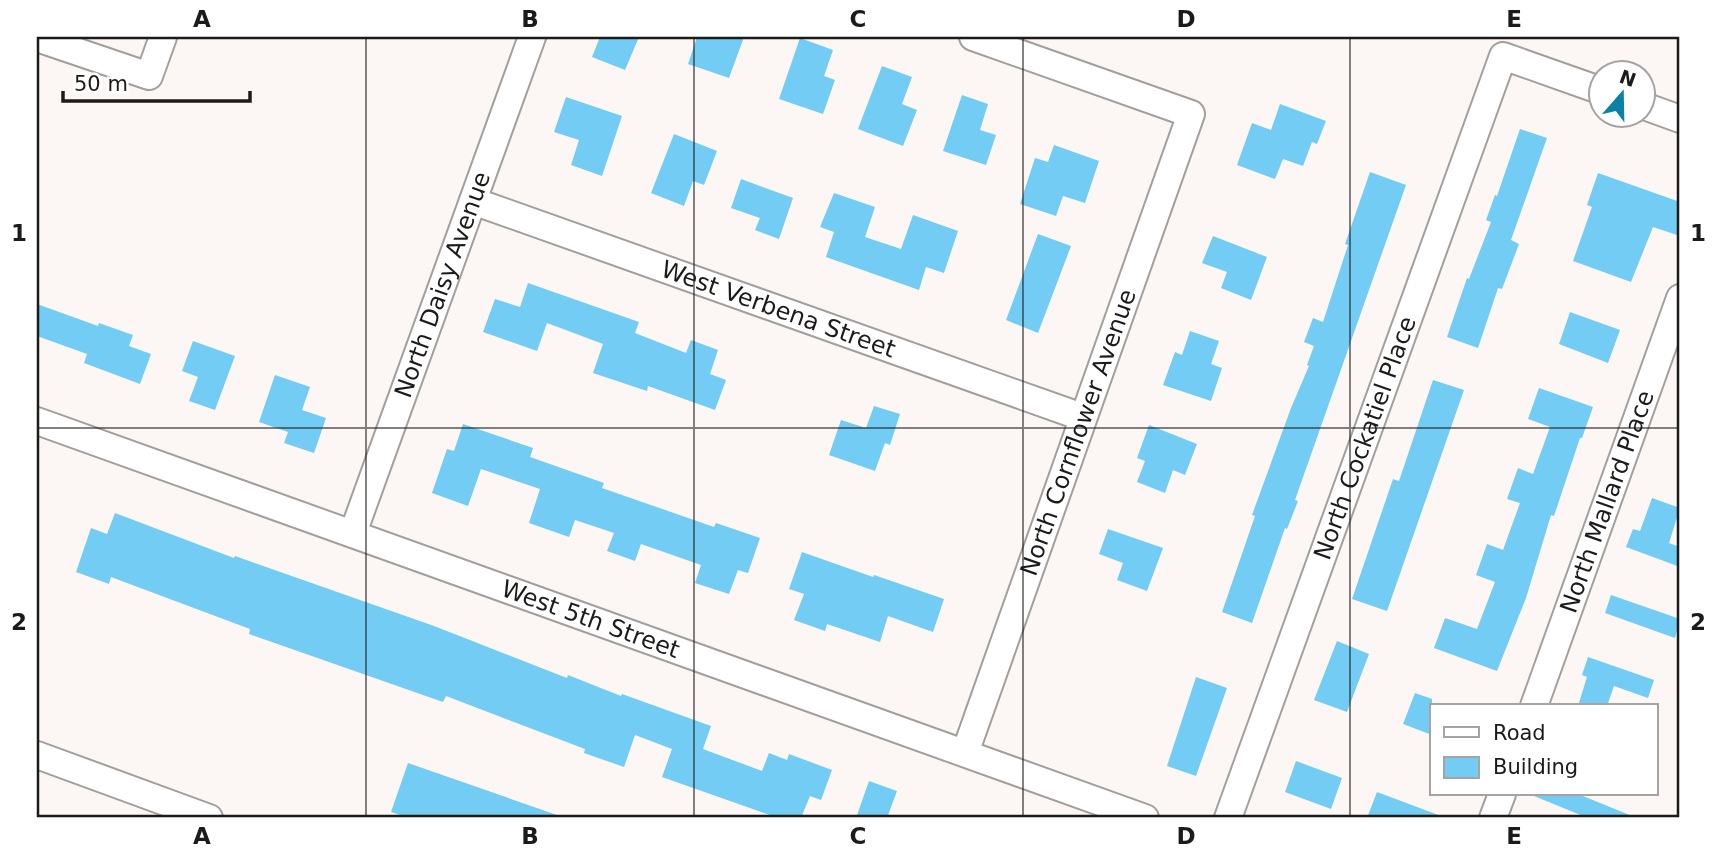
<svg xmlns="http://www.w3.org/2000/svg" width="1717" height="855" viewBox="0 0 1717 855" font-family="'DejaVu Sans',sans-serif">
<rect width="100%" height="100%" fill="#fcf7f5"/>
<path fill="#72ccf3" d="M 600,37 L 639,37 L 625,70 L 592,57 Z
M 697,37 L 744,37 L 729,78 L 688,64 Z
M 800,38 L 833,50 L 824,76 L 835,80 L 823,114 L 779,99 Z
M 882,66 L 912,77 L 902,104 L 917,110 L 903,146 L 858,129 Z
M 962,95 L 988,104 L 980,130 L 996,135 L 986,165 L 943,151 Z
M 566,97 L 622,116 L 602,176 L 571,165 L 579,140 L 554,132 Z
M 1280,104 L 1326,121 L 1317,144 L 1312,142 L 1303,166 L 1283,159 L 1275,179 L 1237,165 L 1252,123 L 1271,130 Z
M 1520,129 L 1547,138 L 1511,240 L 1519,244 L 1502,289 L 1498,288 L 1478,348 L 1447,337 L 1467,278 L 1469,279 L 1491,222 L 1486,220 L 1495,195 L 1497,196 Z
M 674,134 L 717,151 L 704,185 L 693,181 L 684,206 L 651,193 Z
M 1054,145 L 1099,161 L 1085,203 L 1063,196 L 1056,216 L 1020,204 L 1035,158 L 1048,162 Z
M 1370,172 L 1406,185 L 1295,500 L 1298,501 L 1287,529 L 1285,528 L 1252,623 L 1222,612 L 1255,516 L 1252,515 L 1291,408 L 1309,366 L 1307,365 L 1314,346 L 1304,342 L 1313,318 L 1323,322 L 1348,245 L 1345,244 Z
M 1598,173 L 1680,202 L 1680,236 L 1653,227 L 1631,282 L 1573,261 L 1592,207 L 1587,205 Z
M 741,179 L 793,198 L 779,239 L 755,230 L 760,218 L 731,208 Z
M 834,193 L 875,207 L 865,237 L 901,249 L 913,215 L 958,231 L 944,273 L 926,267 L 919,290 L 826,257 L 834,232 L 820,227 Z
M 1038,234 L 1071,246 L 1038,333 L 1006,320 Z
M 1213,236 L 1267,257 L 1251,300 L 1221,288 L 1227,272 L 1202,263 Z
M 528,283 L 639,322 L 635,333 L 686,353 L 691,340 L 718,350 L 710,374 L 726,380 L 715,410 L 648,386 L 647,391 L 593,373 L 603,344 L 547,323 L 537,351 L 483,332 L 495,299 L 520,307 Z
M 37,304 L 98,326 L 99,323 L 133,335 L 129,346 L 151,354 L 140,384 L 84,363 L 87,354 L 37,336 Z
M 1570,312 L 1620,330 L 1608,363 L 1559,344 Z
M 1190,331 L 1219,341 L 1211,364 L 1222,368 L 1211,401 L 1163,385 L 1175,352 L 1182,355 Z
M 193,341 L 235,356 L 215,410 L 189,401 L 198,377 L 182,371 Z
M 275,375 L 310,387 L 302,410 L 326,418 L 314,453 L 284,443 L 288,432 L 259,422 Z
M 1433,380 L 1464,390 L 1387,611 L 1352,599 L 1393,479 L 1399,481 Z
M 1539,388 L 1593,407 L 1582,438 L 1580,438 L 1554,516 L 1551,515 L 1526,598 L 1497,671 L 1434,648 L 1445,618 L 1477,629 L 1495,582 L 1476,575 L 1487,544 L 1503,550 L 1520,503 L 1507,499 L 1518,468 L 1533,474 L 1550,427 L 1528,419 Z
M 874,406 L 900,414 L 890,445 L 885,443 L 875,471 L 829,455 L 841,420 L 866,428 Z
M 463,424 L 533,448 L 530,457 L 604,483 L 602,488 L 714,527 L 716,523 L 760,538 L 748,573 L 738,570 L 729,594 L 695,583 L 701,565 L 641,544 L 635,561 L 607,551 L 614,533 L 575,520 L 569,537 L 529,523 L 540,489 L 481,469 L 468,506 L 432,493 L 447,449 L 454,451 Z
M 1149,425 L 1197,444 L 1185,475 L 1173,470 L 1165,493 L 1137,482 L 1145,461 L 1137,458 Z
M 1652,498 L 1680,508 L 1669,543 L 1680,547 L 1680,567 L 1626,547 L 1633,529 L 1640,531 Z
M 115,513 L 234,558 L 235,556 L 434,626 L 567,678 L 568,675 L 621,696 L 622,694 L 711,726 L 703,749 L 762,771 L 769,753 L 787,760 L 789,754 L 832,770 L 821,800 L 810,796 L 801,818 L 778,818 L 662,777 L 672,749 L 635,735 L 624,767 L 584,753 L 585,749 L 446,696 L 443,702 L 249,634 L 250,629 L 111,577 L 109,584 L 76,572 L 91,528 L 107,534 Z
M 1108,529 L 1163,548 L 1147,591 L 1117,580 L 1123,563 L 1099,554 Z
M 802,552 L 873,577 L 874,575 L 944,599 L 933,632 L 888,616 L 880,642 L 827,624 L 825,631 L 794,620 L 804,594 L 789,589 Z
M 1611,595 L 1680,619 L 1675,638 L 1605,613 Z
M 1337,641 L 1369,654 L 1347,712 L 1314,700 Z
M 1588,657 L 1654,680 L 1648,698 L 1614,686 L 1607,706 L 1578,706 L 1587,677 L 1582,675 Z
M 1196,677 L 1227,688 L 1196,776 L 1167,766 Z
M 1415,693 L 1432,699 L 1432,735 L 1403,724 Z
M 1296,761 L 1342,778 L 1331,809 L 1285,792 Z
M 408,763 L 557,815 L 557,818 L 409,818 L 391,812 Z
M 869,781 L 897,791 L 887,818 L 856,818 Z
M 1377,792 L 1441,816 L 1441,818 L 1367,818 Z
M 1529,794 L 1578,794 L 1637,818 L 1588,818 Z"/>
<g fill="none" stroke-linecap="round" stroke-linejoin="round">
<g stroke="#a39f9c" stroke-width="30">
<g id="street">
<path d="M 37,38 L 149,76 L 163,37"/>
<path d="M 1644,106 L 1680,119"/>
<path id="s1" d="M 473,201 L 1082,417"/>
<path id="s2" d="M 37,421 L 1145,818"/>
<path id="s3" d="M 353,533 L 532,37"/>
<path id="s4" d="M 1534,706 L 1680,298"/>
<path id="s5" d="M 965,753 L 1191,114 L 973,37"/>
<path d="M 37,755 L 209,818"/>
<path id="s6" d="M 1228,818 L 1503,56 L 1602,91"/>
<path d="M 1493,818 L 1502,794"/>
</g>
</g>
<use href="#street" stroke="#fff" stroke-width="26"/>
</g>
<path fill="none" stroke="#1d1b1a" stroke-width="2" stroke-opacity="0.55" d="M 366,37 L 366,818M 694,37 L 694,818M 1023,37 L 1023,818M 1350,37 L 1350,818M 37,428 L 1680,428"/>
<g text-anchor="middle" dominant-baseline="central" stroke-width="5" stroke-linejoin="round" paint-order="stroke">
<g font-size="24" fill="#1d1b1a" stroke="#fff">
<text stroke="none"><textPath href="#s3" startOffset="264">North Daisy Avenue</textPath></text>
<text stroke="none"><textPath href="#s1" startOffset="324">West Verbena Street</textPath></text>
<text stroke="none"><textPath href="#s5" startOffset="340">North Cornflower Avenue</textPath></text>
<text stroke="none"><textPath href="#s6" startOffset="404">North Cockatiel Place</textPath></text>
<text stroke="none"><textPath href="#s4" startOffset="217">North Mallard Place</textPath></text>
<text stroke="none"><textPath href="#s2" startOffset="588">West 5th Street</textPath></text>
</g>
</g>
<rect width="1717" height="855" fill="none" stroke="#ffffff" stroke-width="77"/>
<rect x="1430" y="704" width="228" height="91" fill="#ffffff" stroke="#a5a4a3" stroke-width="2"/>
<rect x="1444" y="727" width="35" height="10" fill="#ffffff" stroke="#a5a4a3" stroke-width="2"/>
<text x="1493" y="740" font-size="21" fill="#1d1b1a">Road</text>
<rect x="1444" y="757" width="35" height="21" fill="#72ccf3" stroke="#a5a4a3" stroke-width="2"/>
<text x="1493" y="774" font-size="21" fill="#1d1b1a">Building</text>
<g transform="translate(1622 94) rotate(20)"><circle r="33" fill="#ffffff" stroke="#a5a4a3" stroke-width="2"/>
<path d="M0-5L12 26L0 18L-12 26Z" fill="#0a81a7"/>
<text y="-10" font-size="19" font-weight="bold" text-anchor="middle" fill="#1d1b1a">N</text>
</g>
<path d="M63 91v10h187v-10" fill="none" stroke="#1d1b1a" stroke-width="3.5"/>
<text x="74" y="91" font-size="21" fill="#1d1b1a" stroke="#ffffff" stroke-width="5" paint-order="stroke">50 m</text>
<rect x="38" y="38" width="1640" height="778" fill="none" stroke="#1d1b1a" stroke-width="2.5"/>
<g font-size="23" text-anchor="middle" font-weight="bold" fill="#1d1b1a">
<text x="202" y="27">A</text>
<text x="530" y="27">B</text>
<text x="858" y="27">C</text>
<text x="1186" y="27">D</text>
<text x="1514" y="27">E</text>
<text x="19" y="241">1</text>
<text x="1698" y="241">1</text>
<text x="19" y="630">2</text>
<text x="1698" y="630">2</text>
<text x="202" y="844">A</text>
<text x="530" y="844">B</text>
<text x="858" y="844">C</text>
<text x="1186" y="844">D</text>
<text x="1514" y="844">E</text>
</g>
</svg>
